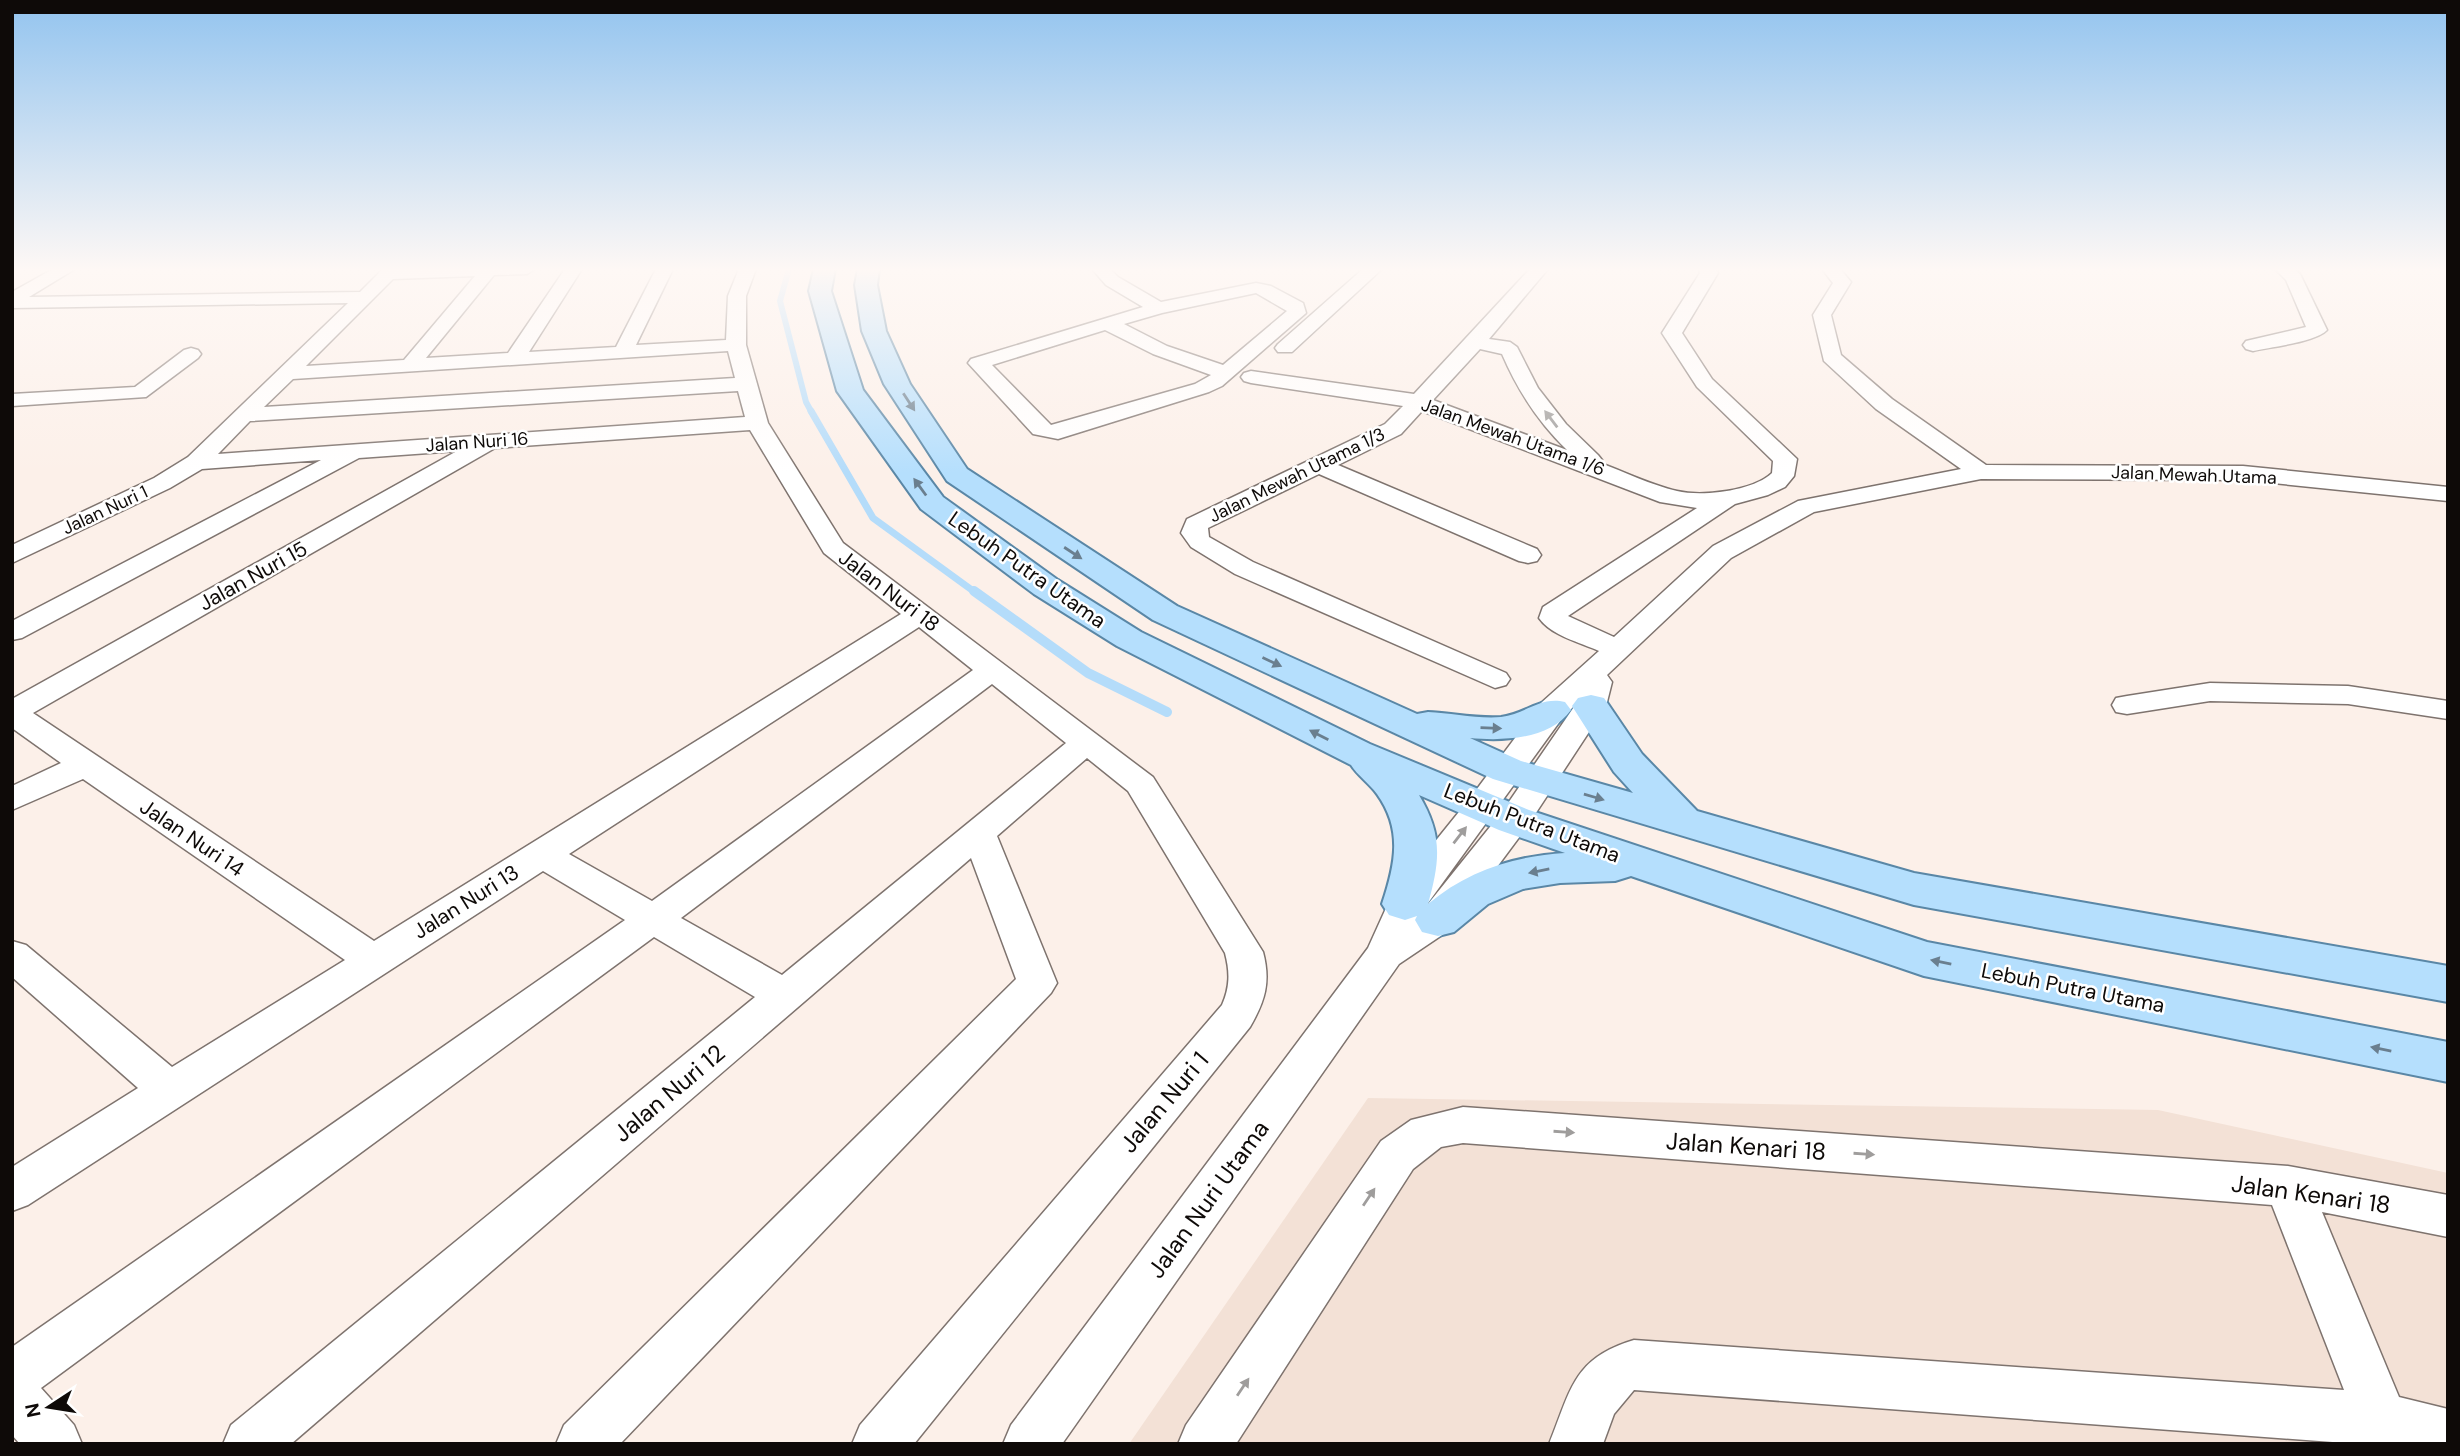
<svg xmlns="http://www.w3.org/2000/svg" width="2460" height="1456" viewBox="0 0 2460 1456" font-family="'DM Sans',sans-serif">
<rect width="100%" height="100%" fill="#fcf0e9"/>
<path fill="#f3e1d6" d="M 1368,1098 L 2158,1110 L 2448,1173 L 2448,1444 L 1129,1444 Z"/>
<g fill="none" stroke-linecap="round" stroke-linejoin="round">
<path stroke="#b4dcfa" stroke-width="6" d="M 789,269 L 780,301 L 806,402 L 812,413"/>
<path stroke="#b4dcfa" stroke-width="7" d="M 811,411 L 873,518 L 976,593"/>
<path stroke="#b4dcfa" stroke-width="10" d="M 974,591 L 1088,673 L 1167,712"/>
<g stroke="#7e736e" stroke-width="3">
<path id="minor" d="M 53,269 L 75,269 L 29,297 L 360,292 L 383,269 L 535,269 L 527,274 L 494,275 L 426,358 L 508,353 L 565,269 L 582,269 L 529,352 L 616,347 L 656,269 L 673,269 L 636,345 L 726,340 L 728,296 L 739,269 L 756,269 L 746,296 L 746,345 L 768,423 L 843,543 L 1153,777 L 1263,952 C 1271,982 1265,1001 1250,1027 L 914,1444 L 852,1444 L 860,1425 L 1222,1005 C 1230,987 1230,972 1225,953 L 1128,791 L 1087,758 L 997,836 L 1057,983 L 1051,993 L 620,1444 L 556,1444 L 564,1425 L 1016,979 L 971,858 L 291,1444 L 223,1444 L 231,1425 L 755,997 L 654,937 L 41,1388 L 74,1425 L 82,1444 L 20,1444 L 12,1435 L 12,1347 L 625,920 L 543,871 L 28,1205 L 12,1211 L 12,1167 L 138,1088 L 12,977 L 12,941 L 26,945 L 172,1067 L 345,960 L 83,779 L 12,810 L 12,786 L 61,763 L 12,728 L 12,699 L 457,451 L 359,458 L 22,638 L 12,640 L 12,621 L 321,460 L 202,469 L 170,488 L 12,563 L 12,545 L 154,478 L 188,457 L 348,303 L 12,308 L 12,292 ZM 475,276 L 404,360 L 306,366 L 393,279 ZM 728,351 L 735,378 L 264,407 L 293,379 ZM 738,391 L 745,417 L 218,454 L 250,421 ZM 750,430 L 824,553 L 901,614 L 374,941 L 33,713 L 495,448 ZM 919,627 L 973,670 L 652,901 L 569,854 ZM 992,684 L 1066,743 L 782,975 L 681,918 Z
M 1092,269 L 1110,269 L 1118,277 L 1161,302 L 1256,283 L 1271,286 L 1303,303 L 1306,313 L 1222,386 L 1209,392 L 1058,439 L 1033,434 L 968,363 L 971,359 L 1143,307 L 1106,285 ZM 1256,293 L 1287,311 L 1223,365 L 1167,346 L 1124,324 L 1162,313 ZM 1105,330 L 1153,354 L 1211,375 L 1195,384 L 1051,425 L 992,365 Z
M 1363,269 L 1382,269 L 1292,352 L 1278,352 L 1275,348 L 1278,344 Z
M 1530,269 L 1548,269 L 1489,339 L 1510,342 L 1517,347 L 1538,388 L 1566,424 L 1598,455 L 1602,460 L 1600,463 C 1625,472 1651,485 1677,491 C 1702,497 1753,491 1772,473 L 1773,461 L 1697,387 L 1662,333 L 1700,273 L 1699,269 L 1716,269 L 1718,273 L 1682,333 L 1712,379 L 1797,459 L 1794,476 L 1785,487 L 1768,495 L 1735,504 L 1568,616 L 1614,637 L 1713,546 L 1798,501 L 1961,469 L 1876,409 L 1824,361 L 1813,315 L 1833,283 L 1822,269 L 1840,269 L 1851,282 L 1831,315 L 1841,355 L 1892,399 L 1986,465 L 2243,466 L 2448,487 L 2448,501 L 2243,480 L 1981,479 L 1814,512 L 1731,558 L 1607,675 L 1612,682 L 1606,706 L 1526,828 L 1451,929 L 1399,964 L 1062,1444 L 1003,1444 L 1011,1425 L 1368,948 L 1392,895 L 1471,797 L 1541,703 L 1599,651 C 1579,642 1552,636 1539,618 L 1543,607 L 1697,508 L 1660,502 L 1422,411 L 1401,434 L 1338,465 L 1537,549 L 1541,555 L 1537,561 L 1528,563 L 1519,561 L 1319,474 L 1208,528 L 1209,537 L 1253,562 L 1506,673 L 1510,679 L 1506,685 L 1495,688 L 1235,574 L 1191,547 L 1181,533 L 1187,519 L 1385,424 L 1403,406 L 1251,383 L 1244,381 L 1241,377 L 1244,373 L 1251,371 L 1414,394 ZM 1480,349 L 1502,354 C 1518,391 1538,422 1567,450 L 1433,400 ZM 1576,704 L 1502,812 L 1420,914 L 1563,717 Z
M 2275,269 L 2294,269 L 2300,274 L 2327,330 C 2316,342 2270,347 2253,351 L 2246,349 L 2243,345 L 2246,341 L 2306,327 L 2286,280 Z
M 191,348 L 198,350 L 201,354 L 198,358 L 146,397 L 12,406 L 12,394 L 135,387 L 184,350 Z
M 2210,683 L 2348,686 L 2448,701 L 2448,719 L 2348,704 L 2210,701 L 2127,714 L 2116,712 L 2112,705 L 2116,698 L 2127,696 Z
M 1463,1107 L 2288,1166 L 2448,1195 L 2448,1237 L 2322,1212 L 2399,1397 L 2448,1409 L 2448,1444 L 2359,1444 L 1634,1390 L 1614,1414 L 1603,1444 L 1549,1444 C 1571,1390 1573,1358 1634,1340 L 2344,1390 L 2272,1205 L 1463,1143 L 1441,1147 L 1413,1169 L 1236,1444 L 1178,1444 L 1186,1425 L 1381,1141 L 1411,1120 Z"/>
</g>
<g stroke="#5a87a6" stroke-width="4">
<path id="major" d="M 814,269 L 835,269 L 831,291 L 863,390 L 943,497 L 1058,580 L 1141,632 L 1370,744 L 1529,810 L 1927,942 L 2448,1042 L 2448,1082 L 1924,976 L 1631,876 L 1615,881 L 1560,883 L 1523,889 L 1488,904 L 1454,932 L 1438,936 L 1422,932 L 1415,920 L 1417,916 L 1405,920 L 1389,915 L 1382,904 C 1395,865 1403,830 1377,794 C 1369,783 1358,776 1351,765 L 1117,646 L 1034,594 L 921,509 L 837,391 L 809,291 ZM 1419,795 L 1499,830 L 1565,853 C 1514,856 1467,871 1428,904 C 1440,861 1443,835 1419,795 Z
M 858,269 L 879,269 L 877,285 L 886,331 L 910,384 L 967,469 L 1177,606 L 1417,714 L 1428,712 C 1451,713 1478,719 1501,717 C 1526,714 1540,696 1565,702 L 1571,710 C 1550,740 1502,741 1470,738 L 1521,761 L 1633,793 L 1614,772 L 1572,706 L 1578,698 L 1591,695 L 1604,698 L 1642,754 L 1697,811 L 1914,873 L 2448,966 L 2448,1002 L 1914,905 L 1493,779 L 1153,620 L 947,481 L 884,384 L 862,331 L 855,285 Z"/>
</g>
<use href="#minor" fill="#fff" fill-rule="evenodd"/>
<use href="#major" fill="#b5dffd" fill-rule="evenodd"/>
</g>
<defs><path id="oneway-solid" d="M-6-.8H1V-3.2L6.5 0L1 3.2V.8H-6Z" transform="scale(1.75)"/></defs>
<g fill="#6a7f8f">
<use href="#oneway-solid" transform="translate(909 402) rotate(57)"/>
<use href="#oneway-solid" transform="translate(920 487) rotate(-126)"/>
<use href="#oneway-solid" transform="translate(1073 553) rotate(33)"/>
<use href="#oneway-solid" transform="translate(1272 662) rotate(25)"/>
<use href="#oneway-solid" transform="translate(1491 728) rotate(2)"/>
<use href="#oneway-solid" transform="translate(1319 735) rotate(-153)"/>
<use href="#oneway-solid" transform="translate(1594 797) rotate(16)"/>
<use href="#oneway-solid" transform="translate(1539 871) rotate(169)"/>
<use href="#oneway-solid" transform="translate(1941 962) rotate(-169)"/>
<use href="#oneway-solid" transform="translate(2381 1049) rotate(-169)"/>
</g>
<g fill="#9f9d9c">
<use href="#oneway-solid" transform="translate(1551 419) rotate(-127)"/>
<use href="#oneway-solid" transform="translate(1460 835) rotate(-52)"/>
<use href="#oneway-solid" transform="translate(1564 1132) rotate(4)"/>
<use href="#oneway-solid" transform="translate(1864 1154) rotate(4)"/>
<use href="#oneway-solid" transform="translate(1369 1197) rotate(-56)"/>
<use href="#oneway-solid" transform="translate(1243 1387) rotate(-56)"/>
</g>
<linearGradient id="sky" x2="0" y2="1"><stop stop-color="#93c4ef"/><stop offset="0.57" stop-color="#fef8f5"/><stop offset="1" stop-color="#fef8f5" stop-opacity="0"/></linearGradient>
<rect width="2460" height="473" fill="url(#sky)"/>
<g text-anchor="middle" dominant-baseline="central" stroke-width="5" stroke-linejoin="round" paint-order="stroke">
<g font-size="18" fill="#0e0a08" stroke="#fff">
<text transform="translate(1513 437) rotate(20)">Jalan Mewah Utama 1/6</text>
<text transform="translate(477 442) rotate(-4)">Jalan Nuri 16</text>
<text transform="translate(1297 475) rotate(-26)">Jalan Mewah Utama 1/3</text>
<text transform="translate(2194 475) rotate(2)">Jalan Mewah Utama</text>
<text transform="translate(105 510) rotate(-25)">Jalan Nuri 1</text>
</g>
<g font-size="21" fill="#0e0a08" stroke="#fff">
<text transform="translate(1027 570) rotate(35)">Lebuh Putra Utama</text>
<text transform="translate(253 576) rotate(-29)">Jalan Nuri 15</text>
<text transform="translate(889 591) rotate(37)">Jalan Nuri 18</text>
<text transform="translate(1532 823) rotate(21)">Lebuh Putra Utama</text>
<text transform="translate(192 838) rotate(34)">Jalan Nuri 14</text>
<text transform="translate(466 902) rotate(-32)">Jalan Nuri 13</text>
<text transform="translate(2073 988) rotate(11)">Lebuh Putra Utama</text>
</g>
<g font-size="24" fill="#0e0a08" stroke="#fff">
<text transform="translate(669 1093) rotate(-40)">Jalan Nuri 12</text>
<text transform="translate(1164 1102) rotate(-50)">Jalan Nuri 1</text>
<text transform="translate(1746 1146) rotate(4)">Jalan Kenari 18</text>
<text transform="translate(2311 1194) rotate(8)">Jalan Kenari 18</text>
<text transform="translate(1208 1199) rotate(-54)">Jalan Nuri Utama</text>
</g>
</g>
<rect width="2460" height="1456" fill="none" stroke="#0e0a08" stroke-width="28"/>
<g transform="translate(49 1407) rotate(258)" stroke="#ffffff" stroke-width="5" paint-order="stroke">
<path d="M0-5L12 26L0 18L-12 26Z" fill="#0e0a08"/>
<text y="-10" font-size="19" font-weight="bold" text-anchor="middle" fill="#0e0a08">N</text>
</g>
</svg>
